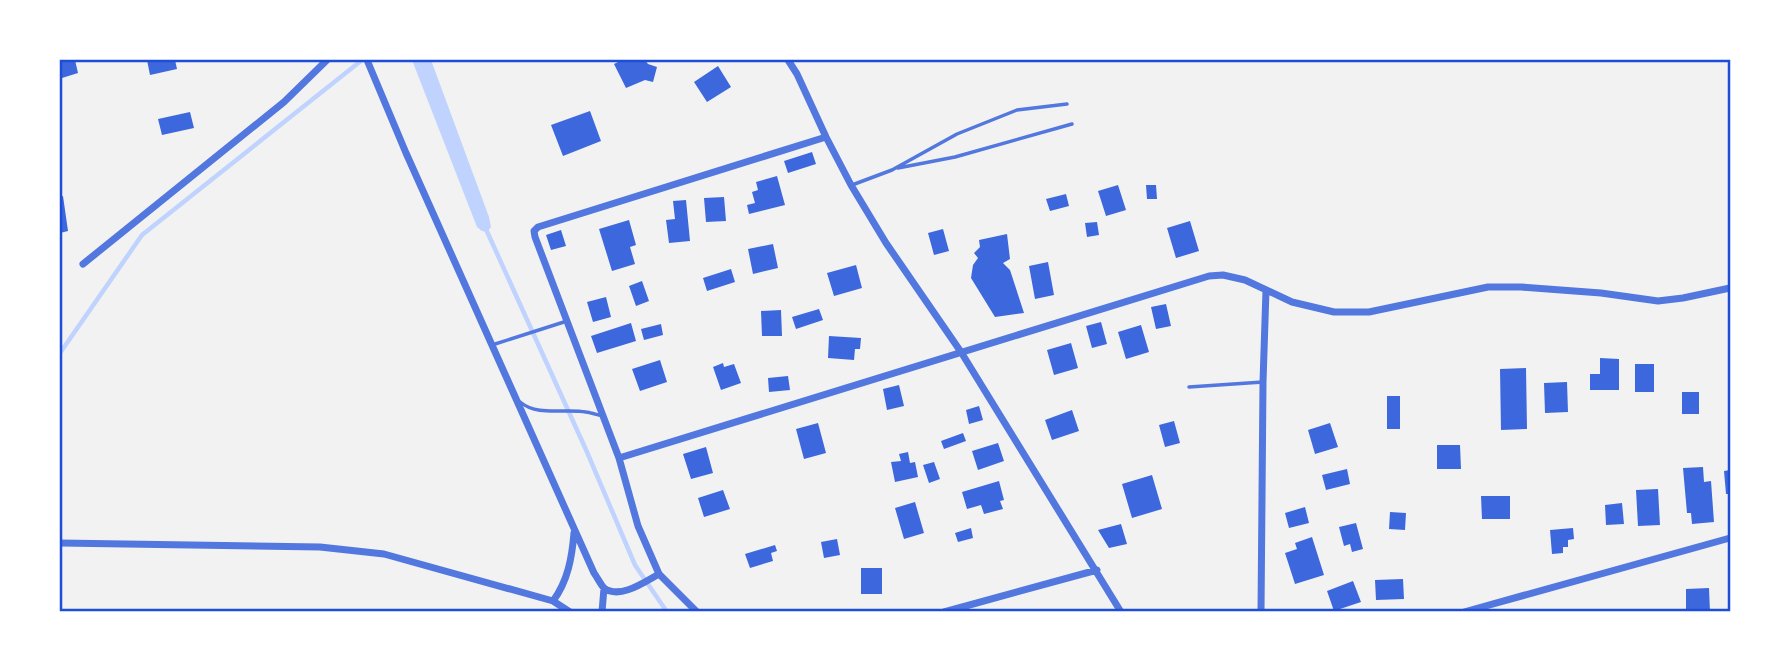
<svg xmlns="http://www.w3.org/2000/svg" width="1790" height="671" viewBox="0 0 1790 671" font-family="'Playfair Display',serif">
<rect width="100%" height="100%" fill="#f2f2f2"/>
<path fill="#bfd3fe" d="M 412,60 L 431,60 L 489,217 L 491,227 L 487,232 L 482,231 L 477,227 Z"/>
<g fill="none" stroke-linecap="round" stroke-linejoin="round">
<path stroke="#bfd3fe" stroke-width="4.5" d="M 485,227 L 587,452 L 635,565 L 667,612
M 60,353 L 142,235 L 362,60"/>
</g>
<path fill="#3d67dc" d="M 60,60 L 75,60 L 78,73 L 62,78 Z
M 147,60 L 175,60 L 177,69 L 150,75 Z
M 622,60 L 645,60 L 648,64 L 657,67 L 653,82 L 645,80 L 626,88 L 614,64 Z
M 718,66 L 731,87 L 707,102 L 694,82 Z
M 590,111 L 601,141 L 563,156 L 551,125 Z
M 190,112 L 194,128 L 162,135 L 158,119 Z
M 812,152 L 816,164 L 788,173 L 784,161 Z
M 777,176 L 785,205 L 749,214 L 747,205 L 755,203 L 752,192 L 758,190 L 756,182 Z
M 1118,185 L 1126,210 L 1106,216 L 1098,191 Z
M 1146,185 L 1156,185 L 1157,199 L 1147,199 Z
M 1066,194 L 1069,206 L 1050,211 L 1046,199 Z
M 63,196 L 68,231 L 60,233 L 60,197 Z
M 724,197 L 726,221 L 706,222 L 704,198 Z
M 686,200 L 690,241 L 669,243 L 666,220 L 675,219 L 673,201 Z
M 629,220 L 636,245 L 630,247 L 635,264 L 612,271 L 599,229 Z
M 1190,221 L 1199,251 L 1176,258 L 1167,228 Z
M 1097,222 L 1099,235 L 1087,237 L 1085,223 Z
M 943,229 L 949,251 L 934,255 L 928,233 Z
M 561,230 L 566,246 L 551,250 L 546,235 Z
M 1007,234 L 1010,259 L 1003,263 L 1010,270 L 1024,313 L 995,317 L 971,278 L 973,265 L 978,258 L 974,253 L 980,247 L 979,240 Z
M 773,244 L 778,268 L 753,274 L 748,249 Z
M 1048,262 L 1054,295 L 1035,299 L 1029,266 Z
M 856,265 L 862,288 L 834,296 L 827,273 Z
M 731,269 L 735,282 L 707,291 L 703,278 Z
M 642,281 L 649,301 L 636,306 L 629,286 Z
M 606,297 L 611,317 L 593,322 L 587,302 Z
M 1166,304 L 1171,326 L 1156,329 L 1151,307 Z
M 819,309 L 823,320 L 796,329 L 792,317 Z
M 781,310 L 782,336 L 762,336 L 761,311 Z
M 1101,322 L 1107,344 L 1092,348 L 1086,326 Z
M 631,323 L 636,341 L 597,353 L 591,336 Z
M 661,324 L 663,335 L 644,340 L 641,329 Z
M 1141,325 L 1149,352 L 1126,359 L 1118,332 Z
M 829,336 L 861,338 L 860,349 L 855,349 L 854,360 L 828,358 Z
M 1071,343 L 1078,368 L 1054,375 L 1047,350 Z
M 1600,358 L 1619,359 L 1619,390 L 1590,390 L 1590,374 L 1600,374 Z
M 660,360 L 667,382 L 640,391 L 632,369 Z
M 723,363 L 724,367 L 734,364 L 741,383 L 721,390 L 713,367 Z
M 1635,364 L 1654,364 L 1654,392 L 1635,392 Z
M 1526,368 L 1527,429 L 1501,430 L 1500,369 Z
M 788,376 L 790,390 L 769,392 L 768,378 Z
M 1567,382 L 1568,412 L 1545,413 L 1544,383 Z
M 899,385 L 904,406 L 887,410 L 883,389 Z
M 1682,392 L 1699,392 L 1699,414 L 1682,414 Z
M 1387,396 L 1400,396 L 1400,429 L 1387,429 Z
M 979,406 L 983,420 L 969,424 L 966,410 Z
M 1072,410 L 1079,431 L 1052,440 L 1045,420 Z
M 1174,421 L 1180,443 L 1165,447 L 1159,425 Z
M 818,423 L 826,453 L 804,459 L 796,429 Z
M 1330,423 L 1338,447 L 1315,454 L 1308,430 Z
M 963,433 L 966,441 L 944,449 L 941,441 Z
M 998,443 L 1004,461 L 978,470 L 972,451 Z
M 1437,445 L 1460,445 L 1461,469 L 1437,469 Z
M 706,447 L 713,473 L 691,479 L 683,454 Z
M 908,452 L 910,463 L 915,462 L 918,477 L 895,482 L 891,462 L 901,461 L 899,454 Z
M 934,462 L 940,479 L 929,483 L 923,465 Z
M 1703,467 L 1704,482 L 1711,481 L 1714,522 L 1692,524 L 1691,513 L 1687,513 L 1683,468 Z
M 1347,469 L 1350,484 L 1326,490 L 1322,475 Z
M 1730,470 L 1730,494 L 1726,494 L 1724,471 Z
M 1152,475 L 1162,509 L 1132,518 L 1122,484 Z
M 999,481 L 1004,500 L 1000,501 L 1003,509 L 984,514 L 981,505 L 967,509 L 962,492 Z
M 1658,489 L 1660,525 L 1638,526 L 1636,490 Z
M 723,490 L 730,509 L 704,517 L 698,498 Z
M 1481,496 L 1510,496 L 1510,519 L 1482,519 Z
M 915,502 L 924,533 L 904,539 L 895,508 Z
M 1622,503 L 1624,524 L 1606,525 L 1605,505 Z
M 1305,507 L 1309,523 L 1289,528 L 1285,513 Z
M 1390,512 L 1406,513 L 1405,530 L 1389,529 Z
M 1356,523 L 1363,549 L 1352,552 L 1350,544 L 1344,546 L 1339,527 Z
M 1121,524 L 1127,544 L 1109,548 L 1098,530 Z
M 971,528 L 973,538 L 958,542 L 955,533 Z
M 1573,528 L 1574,539 L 1568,540 L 1568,547 L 1563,547 L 1563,553 L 1552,554 L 1550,530 Z
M 1312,537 L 1324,575 L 1295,584 L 1285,553 L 1297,549 L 1295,543 Z
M 837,539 L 840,555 L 824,558 L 821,542 Z
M 775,545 L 777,551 L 771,553 L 773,561 L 750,568 L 745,554 Z
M 861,568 L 882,568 L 882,594 L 861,594 Z
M 1403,579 L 1404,599 L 1376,600 L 1375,580 Z
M 1353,581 L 1361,602 L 1334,611 L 1327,591 Z
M 1709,588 L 1710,612 L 1686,612 L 1686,589 Z"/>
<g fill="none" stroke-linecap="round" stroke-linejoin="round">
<path stroke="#5277de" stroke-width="3.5" d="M 898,168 L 955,157 L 1072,124
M 852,185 L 892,170 L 957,134 L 1017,110 L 1067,104
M 492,345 L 567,321
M 1189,387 L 1263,382
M 520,402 C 538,417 565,408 586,412 C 592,413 598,415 603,416"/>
<path stroke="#5277de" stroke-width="7" d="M 367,60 L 406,153 L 594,573 C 597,577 601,585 604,588 C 620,600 646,581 659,574
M 788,60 L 797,74 L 826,137 L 851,185 L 886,243 L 961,352 L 1121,612
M 83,264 L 284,102 L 327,60
M 619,458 L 1209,276 L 1223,275 L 1245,280 L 1292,302 L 1334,312 L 1369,312 L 1488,287 L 1521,287 L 1601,293 L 1658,301 L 1683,298 L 1730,288
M 60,543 L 320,547 L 384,554 L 553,601 L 570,612
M 553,601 C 568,581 572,557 574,533
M 602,612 L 604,588
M 697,612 L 659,574 L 638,526 L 619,458 L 535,237 L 534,231 L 538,227 L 826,137
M 944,612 L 1097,570
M 1261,612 L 1263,382 L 1266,290
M 1464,612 L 1730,538"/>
</g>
<rect width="1790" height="671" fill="none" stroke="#ffffff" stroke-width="122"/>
<rect x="61" y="61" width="1668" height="549" fill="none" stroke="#1d4ed8" stroke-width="2.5"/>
</svg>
